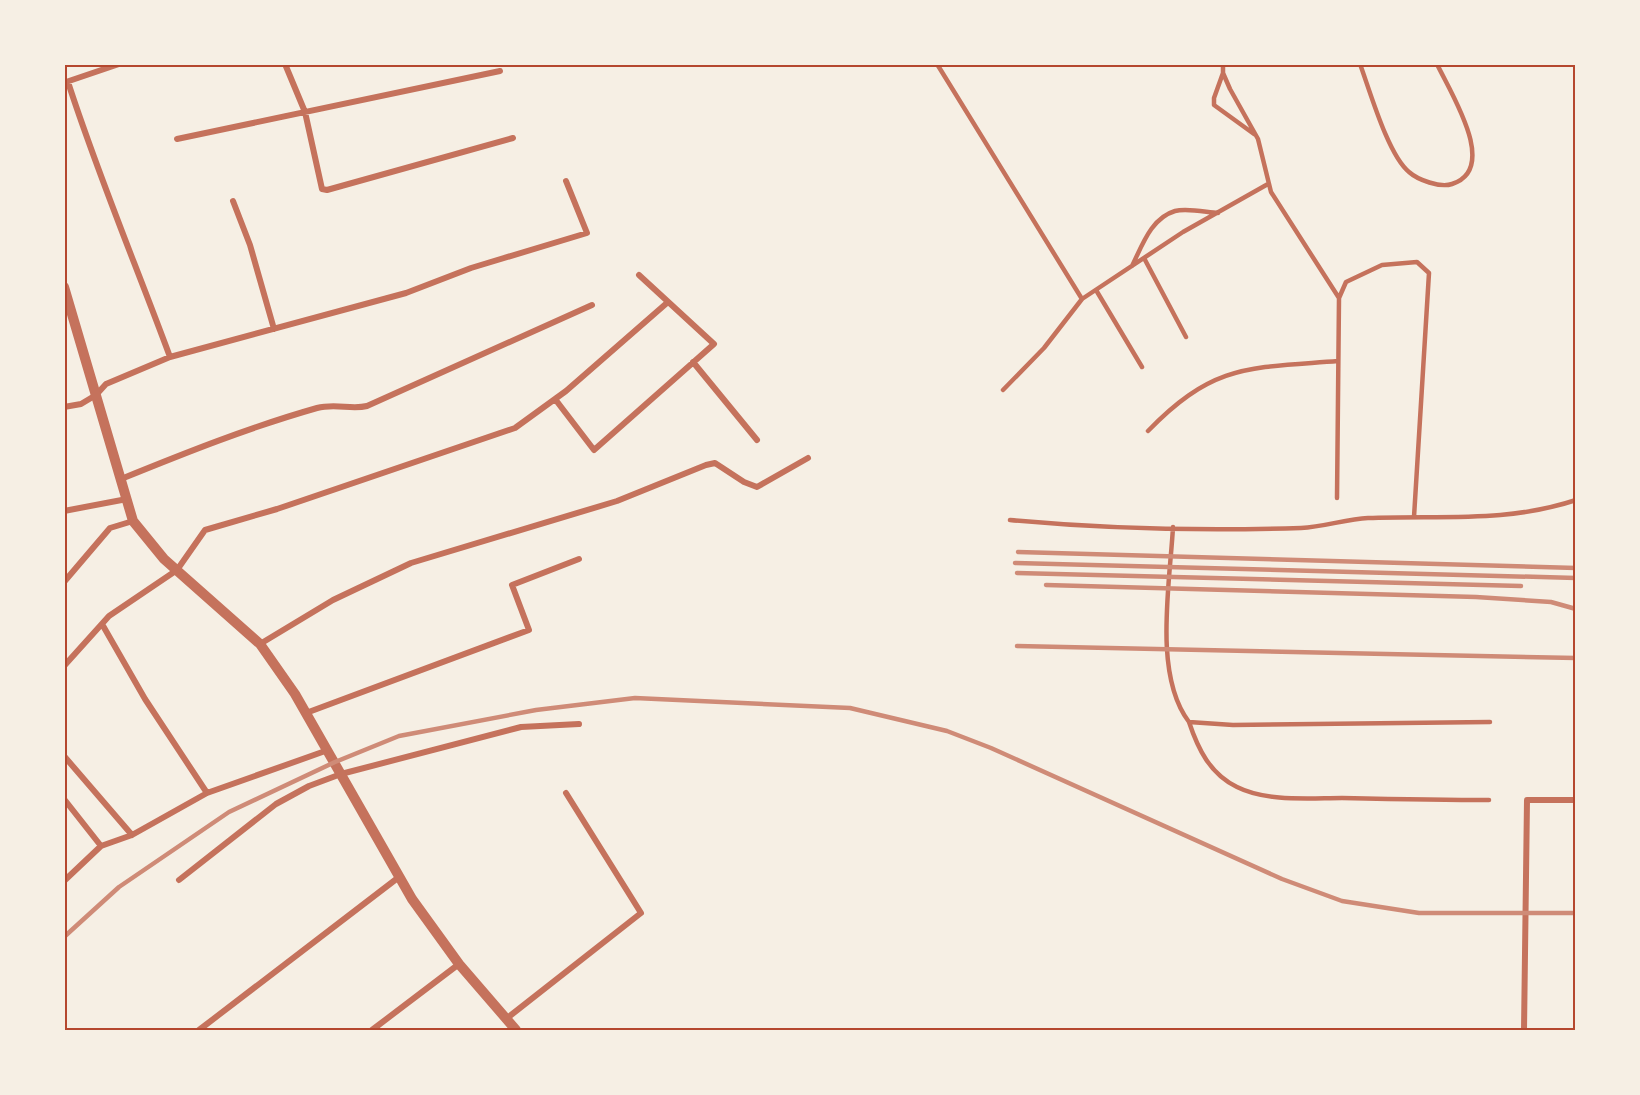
<svg xmlns="http://www.w3.org/2000/svg" width="1640" height="1095" viewBox="0 0 1640 1095" font-family="'Noto Sans',sans-serif">
<rect width="100%" height="100%" fill="#f6efe4"/>
<g fill="none" stroke-linecap="round" stroke-linejoin="round">
<path stroke="#c5725c" stroke-width="4.5" d="M 937,64 L 1082,299
M 1223,64 L 1223,73 L 1230,89 L 1258,139 L 1271,192 L 1339,298
M 1360,64 C 1370,91 1388,155 1409,172 C 1418,180 1440,188 1452,184 C 1500,169 1450,92 1437,64
M 1223,73 L 1214,98 L 1214,105 L 1254,134
M 1144,258 L 1186,337
M 1132,266 C 1142,246 1151,218 1175,211 C 1187,208 1205,212 1218,213
M 1096,290 L 1142,367
M 1003,390 L 1044,348 L 1082,299 L 1183,232 L 1268,184
M 1148,431 C 1214,363 1250,368 1338,361
M 1337,498 L 1339,298 L 1346,282 L 1382,265 L 1417,262 L 1429,273 L 1414,517
M 1010,520 C 1106,529 1205,531 1301,528 C 1324,527 1346,519 1368,518 C 1439,515 1508,523 1576,500
M 1173,527 C 1170,583 1153,675 1189,722 L 1233,725 L 1490,722
M 1189,722 C 1198,749 1210,774 1237,787 C 1267,802 1309,798 1342,798 C 1391,799 1440,800 1489,800"/>
<path stroke="#c5725c" stroke-width="6" d="M 285,64 L 305,112 L 322,189 L 327,190 L 513,138
M 66,82 L 119,64
M 68,82 C 98,175 136,265 170,357
M 177,139 L 500,71
M 233,201 L 250,245 L 274,329
M 693,362 L 757,440
M 555,399 L 594,450 L 714,344 L 639,275
M 64,407 L 81,404 L 96,395 L 106,384 L 170,357 L 406,293 L 471,268 L 587,233 L 566,181
M 121,479 C 185,453 250,427 317,408 C 336,403 351,410 367,406 L 592,305
M 64,511 L 127,499
M 177,570 L 205,530 L 277,509 L 515,428 L 566,391 L 668,302
M 64,582 L 110,528 L 133,521
M 102,624 L 145,699 L 207,793
M 260,644 L 333,600 L 411,563 L 617,501 L 706,465 L 715,463 L 744,482 L 757,487 L 808,458
M 64,666 L 109,616 L 177,570
M 306,713 L 529,630 L 512,585 L 579,559
M 64,756 L 132,835
M 64,799 L 101,846 L 132,835 L 207,793 L 328,750
M 179,880 L 276,804 L 309,786 L 341,774 L 521,727 L 579,724
M 64,881 L 101,846
M 506,1019 L 641,913 L 566,793
M 199,1030 L 399,877
M 372,1030 L 459,964
M 1524,1030 L 1527,800 L 1576,800"/>
<path stroke="#c5725c" stroke-width="10" d="M 64,287 L 133,521 L 164,559 L 260,644 L 295,694 L 412,899 L 459,964 L 516,1030"/>
<path stroke="#cf8b77" stroke-width="4.5" d="M 1018,552 L 1576,568
M 1015,563 L 1576,578
M 1017,573 L 1521,586
M 1046,585 L 1476,597 L 1551,602 L 1576,609
M 1017,646 L 1576,658
M 64,937 L 119,887 L 229,812 L 335,762 L 399,736 L 536,710 L 635,698 L 850,708 L 947,731 L 991,748 L 1282,879 L 1342,901 L 1419,913 L 1576,913"/>
</g>
<rect width="1640" height="1095" fill="none" stroke="#f6efe4" stroke-width="132"/>
<rect x="66" y="66" width="1508" height="963" fill="none" stroke="#b5482f" stroke-width="2"/>
</svg>
